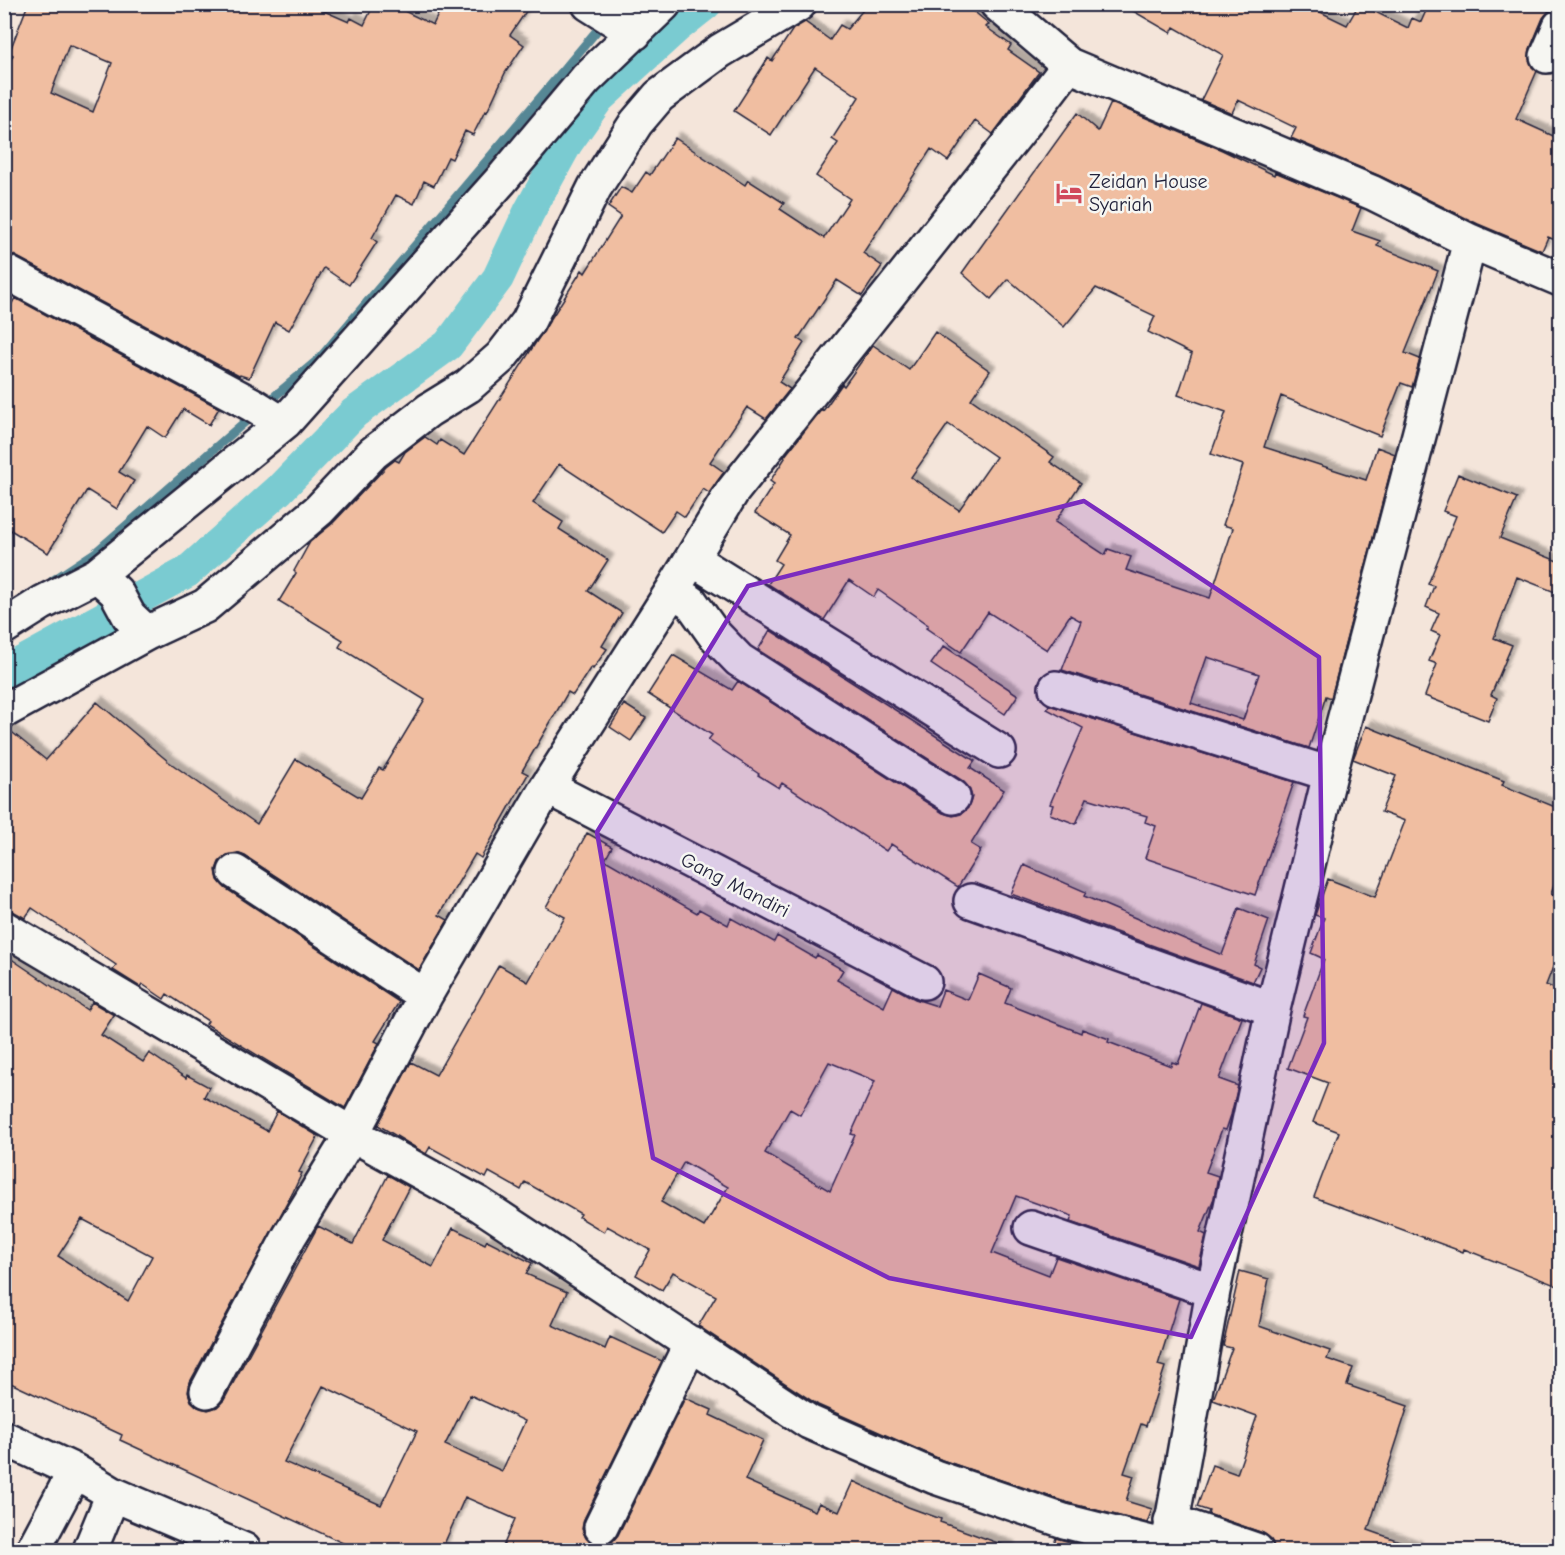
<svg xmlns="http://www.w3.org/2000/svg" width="1565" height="1555" viewBox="0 0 1565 1555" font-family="'Comic Neue',sans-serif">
<defs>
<filter id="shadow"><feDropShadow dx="5.5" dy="-5.5" stdDeviation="1.5" flood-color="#0004"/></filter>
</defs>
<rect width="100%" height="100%" fill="#f4e5da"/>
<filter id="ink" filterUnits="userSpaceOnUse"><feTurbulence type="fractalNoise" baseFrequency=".0167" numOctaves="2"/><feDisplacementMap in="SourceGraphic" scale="12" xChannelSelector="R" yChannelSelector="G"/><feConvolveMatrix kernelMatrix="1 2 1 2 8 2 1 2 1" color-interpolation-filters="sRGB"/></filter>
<g filter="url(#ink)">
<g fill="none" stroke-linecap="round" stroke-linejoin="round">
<path stroke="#578795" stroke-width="9" d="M 264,405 L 319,359 L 605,21
M 52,581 L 96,552 L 254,414"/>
<path stroke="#7acbd1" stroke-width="32" d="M 4,672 L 187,572 L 279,490 L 354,413 L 448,345 L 498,278 L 529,212 L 567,143 L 598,99 L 677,27 L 706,4"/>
</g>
<path fill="#f0bea1" stroke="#22223b" stroke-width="1.5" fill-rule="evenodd" filter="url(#shadow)" d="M 28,4 L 308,4 L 349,22 L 351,18 L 364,25 L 374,4 L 390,4 L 433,25 L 443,4 L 531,4 L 510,35 L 524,45 L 505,73 L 487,112 L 485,111 L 473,135 L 465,131 L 452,159 L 448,157 L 434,186 L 424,181 L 414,204 L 396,195 L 372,238 L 377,242 L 349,285 L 324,268 L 289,330 L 275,322 L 249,378 L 240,375 L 239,376 L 4,250 L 4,73 L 13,55 L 9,53 ZM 69,45 L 112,63 L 93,112 L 51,93 Z
M 868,4 L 965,4 L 989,24 L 986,27 L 1011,45 L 1008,50 L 1039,72 L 993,134 L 975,121 L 948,161 L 931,149 L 863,253 L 882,266 L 862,296 L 837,280 L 798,339 L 804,343 L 779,382 L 790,389 L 766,419 L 747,407 L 710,462 L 724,472 L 709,493 L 703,489 L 685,517 L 676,511 L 662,532 L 559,464 L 533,503 L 563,522 L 559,529 L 608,560 L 588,591 L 622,613 L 602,646 L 607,649 L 593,669 L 591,667 L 573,695 L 568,692 L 522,771 L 528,774 L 481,858 L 475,854 L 439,915 L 448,920 L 419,970 L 245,856 L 237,853 L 227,855 L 219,862 L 216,870 L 218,880 L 225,888 L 399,1002 L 375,1041 L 379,1043 L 345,1108 L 206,1024 L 208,1021 L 167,994 L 164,999 L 142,984 L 140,987 L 113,970 L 116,965 L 32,908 L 25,918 L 4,906 L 4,730 L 8,729 L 46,760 L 97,702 L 169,762 L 257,824 L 296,759 L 361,798 L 379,768 L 383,770 L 425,700 L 339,647 L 343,640 L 279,601 L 296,573 L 294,571 L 310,542 L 333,523 L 386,467 L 395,460 L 399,462 L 405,452 L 425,437 L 437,445 L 440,440 L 464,455 L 582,270 L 585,273 L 621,216 L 608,207 L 621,187 L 632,193 L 646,172 L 650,175 L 675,138 L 745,185 L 748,180 L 784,203 L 780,209 L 824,238 L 850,199 L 816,176 L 838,143 L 832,139 L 859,97 L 815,67 L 771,135 L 734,111 L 768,58 L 772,61 L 793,29 L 805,22 L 830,40 L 840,25 L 847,29 Z
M 1121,4 L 1304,4 L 1347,25 L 1359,4 L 1408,28 L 1412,18 L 1421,22 L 1429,4 L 1560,4 L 1560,8 L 1549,11 L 1543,18 L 1530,49 L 1529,59 L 1532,67 L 1537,71 L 1516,119 L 1560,139 L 1560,242 L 1548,237 L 1542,251 L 1478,224 L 1380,176 L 1291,138 L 1296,128 L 1238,100 L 1232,113 L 1201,100 L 1223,55 L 1174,27 L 1171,33 Z
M 1111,103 L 1222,150 L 1274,175 L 1275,172 L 1361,208 L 1352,231 L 1380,241 L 1377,246 L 1438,271 L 1405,353 L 1420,359 L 1412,387 L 1401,383 L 1380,436 L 1281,396 L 1264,447 L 1366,480 L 1377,447 L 1395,454 L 1331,698 L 1326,696 L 1309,748 L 1062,670 L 1081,621 L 1070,615 L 1047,650 L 988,612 L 961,652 L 926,628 L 928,625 L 878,590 L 874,597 L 849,580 L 824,620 L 768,584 L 781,564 L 775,560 L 790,535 L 755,513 L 774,484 L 770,481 L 785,458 L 784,457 L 822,409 L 823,411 L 842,384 L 844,386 L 873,345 L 909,370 L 935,332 L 990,371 L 971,399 L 1054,457 L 1050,462 L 1081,483 L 1055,522 L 1105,555 L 1108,549 L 1131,557 L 1126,570 L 1210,598 L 1233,528 L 1223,525 L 1243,465 L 1211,454 L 1226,412 L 1178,395 L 1192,354 L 1148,332 L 1155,316 L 1096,288 L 1064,327 L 1008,279 L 991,299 L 962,273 L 1077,113 L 1098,131 ZM 948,424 L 996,457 L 959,510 L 911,477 ZM 1207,657 L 1259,674 L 1243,720 L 1191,703 Z
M 15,298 L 219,408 L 209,425 L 183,409 L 165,438 L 147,426 L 119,472 L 134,481 L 117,509 L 87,490 L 48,553 L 4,526 L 4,318 Z
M 1458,474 L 1517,498 L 1500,538 L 1560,562 L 1560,594 L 1517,577 L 1494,638 L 1512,645 L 1491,695 L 1497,698 L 1488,721 L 1425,696 L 1437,664 L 1429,661 L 1440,635 L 1431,631 L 1439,613 L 1426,607 L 1434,586 L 1428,584 L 1456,516 L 1443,511 Z
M 770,630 L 975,761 L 970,768 L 1004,790 L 971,844 L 981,850 L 958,887 L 891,844 L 886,851 L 782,783 L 779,788 L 758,775 L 759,774 L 708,740 L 712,735 L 648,694 L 673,655 L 732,690 L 738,681 L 943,813 L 953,816 L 961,814 L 968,808 L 972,797 L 969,788 L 963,781 L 758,650 Z
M 944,646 L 1018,695 L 1005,714 L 931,664 Z
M 624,704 L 646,718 L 631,741 L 610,727 Z
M 1049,705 L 1294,782 L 1255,895 L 1145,858 L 1156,826 L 1145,822 L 1147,816 L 1087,798 L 1076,824 L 1050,814 L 1053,805 L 1050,804 L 1083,728 L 1047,709 Z
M 1366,726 L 1504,781 L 1502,785 L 1560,809 L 1560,868 L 1551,894 L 1560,898 L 1560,949 L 1546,985 L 1560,991 L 1560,1287 L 1464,1249 L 1463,1252 L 1314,1197 L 1339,1132 L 1313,1122 L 1328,1083 L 1288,1068 L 1307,1017 L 1303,1016 L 1324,959 L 1311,953 L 1324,918 L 1315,915 L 1328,879 L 1375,897 L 1405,821 L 1381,812 L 1396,776 L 1353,759 Z
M 587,833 L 612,847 L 605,860 L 697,913 L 699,909 L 728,925 L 731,918 L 774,942 L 777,936 L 815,958 L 817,955 L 843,970 L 837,980 L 884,1007 L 893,987 L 915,999 L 937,1006 L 943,990 L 968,1000 L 979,974 L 1011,988 L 1005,1003 L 1081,1033 L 1082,1029 L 1109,1039 L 1108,1042 L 1171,1066 L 1172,1062 L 1178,1064 L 1201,1003 L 1242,1018 L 1219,1079 L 1238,1086 L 1231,1115 L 1226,1130 L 1222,1129 L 1206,1172 L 1218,1176 L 1214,1198 L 1200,1232 L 1206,1235 L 1199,1266 L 1070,1222 L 1072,1216 L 1016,1196 L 992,1253 L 1049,1275 L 1056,1257 L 1179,1299 L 1158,1365 L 1165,1367 L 1146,1426 L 1141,1424 L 1124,1473 L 1134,1476 L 1126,1501 L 1152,1509 L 1147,1523 L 1069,1503 L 942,1460 L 818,1405 L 698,1326 L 716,1296 L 673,1272 L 662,1290 L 636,1275 L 650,1250 L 607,1226 L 604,1232 L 579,1217 L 581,1214 L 525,1182 L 521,1190 L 489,1172 L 486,1178 L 430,1147 L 426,1154 L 378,1125 L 411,1062 L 436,1075 L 499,965 L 528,982 L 565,917 L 546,907 ZM 829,1062 L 875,1081 L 851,1134 L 855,1135 L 830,1191 L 765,1153 L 790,1109 L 800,1115 ZM 684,1162 L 728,1187 L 704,1227 L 661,1202 Z
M 1024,865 L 1086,892 L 1084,896 L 1222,955 L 1239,908 L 1269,920 L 1254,964 L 1260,967 L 1253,982 L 1011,894 Z
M 4,954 L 87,1010 L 92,1002 L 114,1015 L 101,1035 L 143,1062 L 149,1053 L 186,1078 L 187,1075 L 209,1087 L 204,1097 L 267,1131 L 277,1111 L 318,1136 L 299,1172 L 302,1173 L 293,1192 L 190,1382 L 188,1392 L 191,1401 L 198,1407 L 208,1410 L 217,1407 L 224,1400 L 318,1226 L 353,1244 L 388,1175 L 409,1187 L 382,1240 L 433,1267 L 453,1228 L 485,1244 L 487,1240 L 532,1263 L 526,1274 L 567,1292 L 552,1325 L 605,1349 L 610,1337 L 662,1361 L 584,1519 L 582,1529 L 586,1538 L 592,1544 L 603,1546 L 612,1542 L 618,1535 L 685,1398 L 712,1410 L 710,1415 L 763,1440 L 745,1480 L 815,1511 L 819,1503 L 839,1512 L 853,1481 L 908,1507 L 941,1519 L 940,1522 L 1009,1547 L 1009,1551 L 501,1551 L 515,1519 L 465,1497 L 441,1551 L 360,1551 L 120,1440 L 122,1435 L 4,1380 ZM 82,1219 L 152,1256 L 128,1301 L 58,1256 ZM 323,1386 L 417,1431 L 381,1505 L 284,1462 ZM 470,1395 L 525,1421 L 502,1471 L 445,1445 Z
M 1240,1271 L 1269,1279 L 1259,1326 L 1330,1351 L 1327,1359 L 1353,1368 L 1347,1385 L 1408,1406 L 1368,1530 L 1416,1547 L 1415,1551 L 1274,1551 L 1270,1538 L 1263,1533 L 1208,1514 L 1209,1511 L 1197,1507 L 1212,1465 L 1237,1474 L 1257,1416 L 1213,1400 L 1232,1348 L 1223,1346 Z
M 1056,1538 L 1059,1539 L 1104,1551 L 1052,1551 Z"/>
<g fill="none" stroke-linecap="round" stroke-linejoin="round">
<g stroke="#22223b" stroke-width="38">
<path id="minor" d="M 589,4 L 635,33
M 997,4 L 1069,65 L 1373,193 L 1470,241 L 1560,279
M 1547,56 L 1560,26
M 4,271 L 253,405 L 272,417 L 285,422
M 692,559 L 999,751
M 97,575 L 116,592 L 129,616 L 147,633
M 672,591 L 691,602 L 713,633 L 739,660 L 953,797
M 4,627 L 42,603 L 97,575 L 285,422 L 502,179 L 586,79 L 664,4
M 1056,688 L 1330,774
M 4,711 L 147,633 L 205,606 L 319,510 L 373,453 L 429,410 L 468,386 L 501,357 L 528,322 L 595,187 L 636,123 L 659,96 L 720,51 L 799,4
M 547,787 L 924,982
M 235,872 L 425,996
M 971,901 L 1273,1009
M 4,928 L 352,1134 L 479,1204 L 809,1422 L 935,1477 L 1064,1521 L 1167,1547
M 1031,1228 L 1213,1291
M 207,1391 L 289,1237 L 352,1134 L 425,996 L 547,787 L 672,591 L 732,492 L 1018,132 L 1069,65
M 4,1438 L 75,1471 L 113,1494 L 244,1550
M 1171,1521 L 1256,1550
M 601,1527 L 691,1343
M 33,1550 L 75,1471
M 90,1550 L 113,1494
M 1167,1550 L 1213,1291 L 1273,1009 L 1330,774 L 1470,241"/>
</g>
<use href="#minor" stroke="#f6f6f2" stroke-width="33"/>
</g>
</g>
<path fill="#7b2cbf" fill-opacity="0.2" stroke="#7b2cbf" stroke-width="4.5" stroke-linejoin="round" d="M 1084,501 L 1319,657 L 1324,1043 L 1191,1337 L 889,1278 L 653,1158 L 597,832 L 748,586 Z"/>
<defs>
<g id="hotel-bare" transform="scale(2.07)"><path d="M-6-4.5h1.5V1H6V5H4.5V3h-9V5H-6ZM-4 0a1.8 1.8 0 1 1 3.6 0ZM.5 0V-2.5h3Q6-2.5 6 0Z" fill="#d1495b" stroke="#f6f6f2" stroke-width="2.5" paint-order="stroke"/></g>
</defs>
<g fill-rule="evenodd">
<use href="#hotel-bare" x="1069" y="193"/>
</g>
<g text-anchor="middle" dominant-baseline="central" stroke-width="5" stroke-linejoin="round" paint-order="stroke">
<g font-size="20" fill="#22223b" stroke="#f6f6f2" text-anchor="start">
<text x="1089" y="181">Zeidan House<tspan x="1089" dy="23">Syariah</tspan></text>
</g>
<g font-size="20" fill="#22223b" stroke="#f6f6f2">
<text transform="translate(735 885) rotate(27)">Gang Mandiri</text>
</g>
</g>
<rect width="1565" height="1555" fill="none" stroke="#f6f6f2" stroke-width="24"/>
<rect x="12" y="12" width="1541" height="1531" fill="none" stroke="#22223b" stroke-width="2" filter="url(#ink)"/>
</svg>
